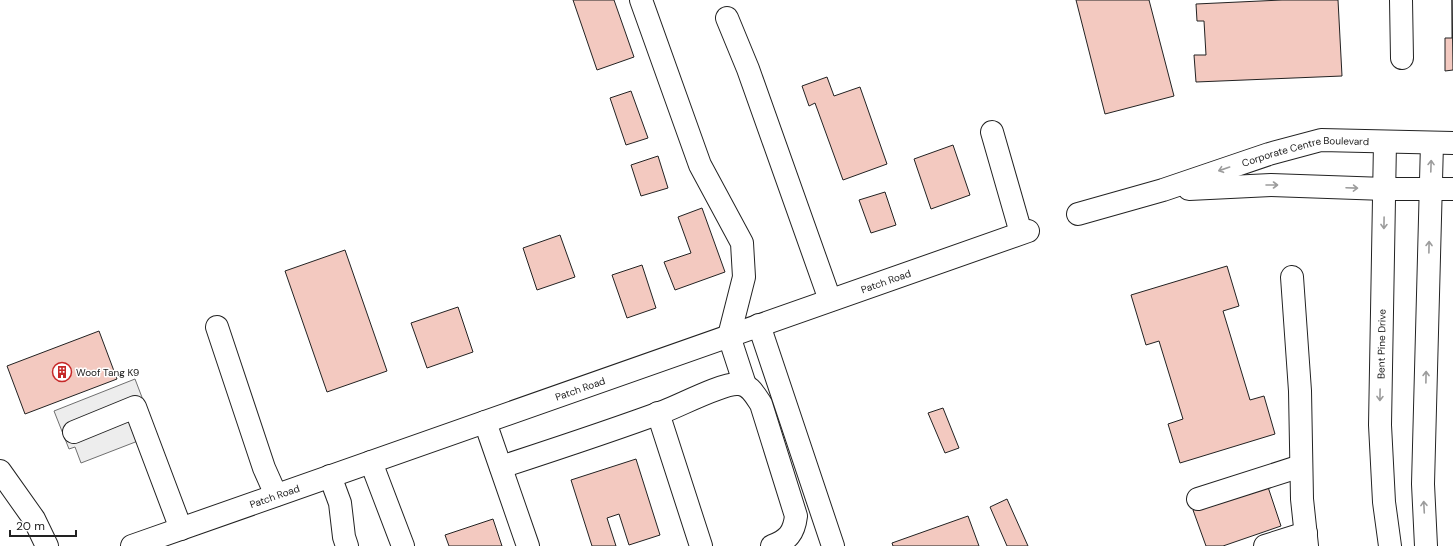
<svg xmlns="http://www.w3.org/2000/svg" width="1453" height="546" font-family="'DM Sans',sans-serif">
	<rect width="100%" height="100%" fill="#fff"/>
	<!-- parking -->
	<path fill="#ededed" stroke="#6f6f6f" d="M135,379L156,434L81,463L75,447L69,449L54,411Z"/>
	<!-- building -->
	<path fill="#f3c9c0" stroke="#222" d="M573,0H614L634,57L597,70Z
		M1076,0H1149L1174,96L1105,114Z
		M1282,0H1338L1342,76L1196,82L1194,55H1206L1204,21H1197L1196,4Z
		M1452,0L1453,70L1445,71V38H1452Z
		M827,77L834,96L860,87L887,164L843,180L815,103L809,106L802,86Z
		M631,91L648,138L626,145L610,98Z
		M953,145L970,195L931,209L914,159Z
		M658,156L668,188L641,196L631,165Z
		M885,192L896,225L871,233L859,200Z
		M702,208L725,272L675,290L664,262L691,253L678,217Z
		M560,235L575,277L537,290L523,248Z
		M345,250L387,371L327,392L285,271Z
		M642,265L656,308L627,318L612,275Z
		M1227,266L1239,306L1223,311L1250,400L1264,396L1275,434L1180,463L1168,424L1183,419L1159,341L1146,345L1131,295Z
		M458,307L473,352L427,368L411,323Z
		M99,331L117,379L25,414L7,366Z
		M943,408L959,448L945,453L928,413Z
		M636,459L660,535L629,545L619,514L607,518L616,546H592L571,480Z
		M1267,484L1281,526L1223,546H1206L1193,510Z
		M1007,499L1028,546H1007L990,507Z
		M968,516L979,546H893L892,543Z
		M493,519L502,546H449L445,535Z"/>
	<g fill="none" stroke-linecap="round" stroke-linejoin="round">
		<defs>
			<g id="minor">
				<path d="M641,0L700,165L742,243L744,277L729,336L745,385"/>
				<path d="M1401,0L1402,58"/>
				<path d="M727,18L748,69L830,300"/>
				<path d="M992,132L1021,233"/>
				<path d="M1385,142L1380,425L1384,502L1390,546"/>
				<path d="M1189,189L1271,185L1385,189H1453"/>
				<path id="s1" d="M1078,214L1163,190L1269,154L1321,140L1453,143"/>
				<path d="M1292,277L1300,391L1302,499L1307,546"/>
				<path d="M759,325L833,546"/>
				<path d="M217,327L264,468L276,495"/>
				<path d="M658,413L701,546"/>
				<path d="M485,422L528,546"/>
				<path d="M74,432L135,407L181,529"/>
				<path d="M371,462L403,546"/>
				<path d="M501,467C556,449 611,431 665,411C683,404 721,384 737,384C749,383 755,395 761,404L796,516C794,533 788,540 772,546"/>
				<path d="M0,471L34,519L47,546"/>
				<path d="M330,476L340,503L344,537L347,546"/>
				<path d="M1198,499L1301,466"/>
				<path id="s2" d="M132,546L1028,231"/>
				<path d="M1265,546L1306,533"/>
				<path d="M1426,546L1423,484L1432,143"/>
			</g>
		</defs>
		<!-- minor casing -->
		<use href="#minor" stroke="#222" stroke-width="24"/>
		<!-- minor -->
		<use href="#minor" stroke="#fff" stroke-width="22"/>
	</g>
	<!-- one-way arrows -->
	<defs><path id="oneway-shaft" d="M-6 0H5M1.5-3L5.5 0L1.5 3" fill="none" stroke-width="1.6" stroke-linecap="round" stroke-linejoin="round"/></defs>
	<g stroke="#9c9c9c">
		<use href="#oneway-shaft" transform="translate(1431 166) rotate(-88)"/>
		<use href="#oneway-shaft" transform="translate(1224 169) rotate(161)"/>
		<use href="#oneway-shaft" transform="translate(1272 185)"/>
		<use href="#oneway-shaft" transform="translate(1352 188) rotate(2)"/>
		<use href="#oneway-shaft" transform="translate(1384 223) rotate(91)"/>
		<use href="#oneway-shaft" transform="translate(1429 247) rotate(-89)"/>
		<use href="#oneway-shaft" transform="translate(1426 377) rotate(-89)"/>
		<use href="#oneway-shaft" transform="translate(1380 395) rotate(91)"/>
		<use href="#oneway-shaft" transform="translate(1424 507) rotate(-93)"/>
	</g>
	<!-- icons -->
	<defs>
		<symbol id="building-ring" viewBox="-11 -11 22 22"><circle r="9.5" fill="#fff" stroke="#c62828" stroke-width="1.5"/><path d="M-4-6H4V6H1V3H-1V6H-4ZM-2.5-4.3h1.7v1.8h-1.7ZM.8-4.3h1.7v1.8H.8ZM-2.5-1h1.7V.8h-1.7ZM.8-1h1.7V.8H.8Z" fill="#c62828"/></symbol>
	</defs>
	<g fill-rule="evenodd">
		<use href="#building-ring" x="51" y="361" width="22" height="22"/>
	</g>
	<g text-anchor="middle" stroke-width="3" stroke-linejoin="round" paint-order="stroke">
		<!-- street labels -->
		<g font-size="10" fill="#222" stroke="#fff">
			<text dy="4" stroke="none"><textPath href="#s1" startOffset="237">Corporate Centre Boulevard</textPath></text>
			<text dy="4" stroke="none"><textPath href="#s2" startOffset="799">Patch Road</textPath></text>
			<text transform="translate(1381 344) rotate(-89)" y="4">Bent Pine Drive</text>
			<text dy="4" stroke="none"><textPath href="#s2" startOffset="475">Patch Road</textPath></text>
			<text dy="4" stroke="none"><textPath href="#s2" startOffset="151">Patch Road</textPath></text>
		</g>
		<!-- poi labels -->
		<g font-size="10" fill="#222" stroke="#fff" text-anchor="start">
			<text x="76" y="376">Woof Tang K9</text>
		</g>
	</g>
	<!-- scale -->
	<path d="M10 530v6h66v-6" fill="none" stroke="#222222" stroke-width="2"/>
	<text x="16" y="530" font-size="12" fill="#222222" stroke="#ffffff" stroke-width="3" paint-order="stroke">20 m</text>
</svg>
